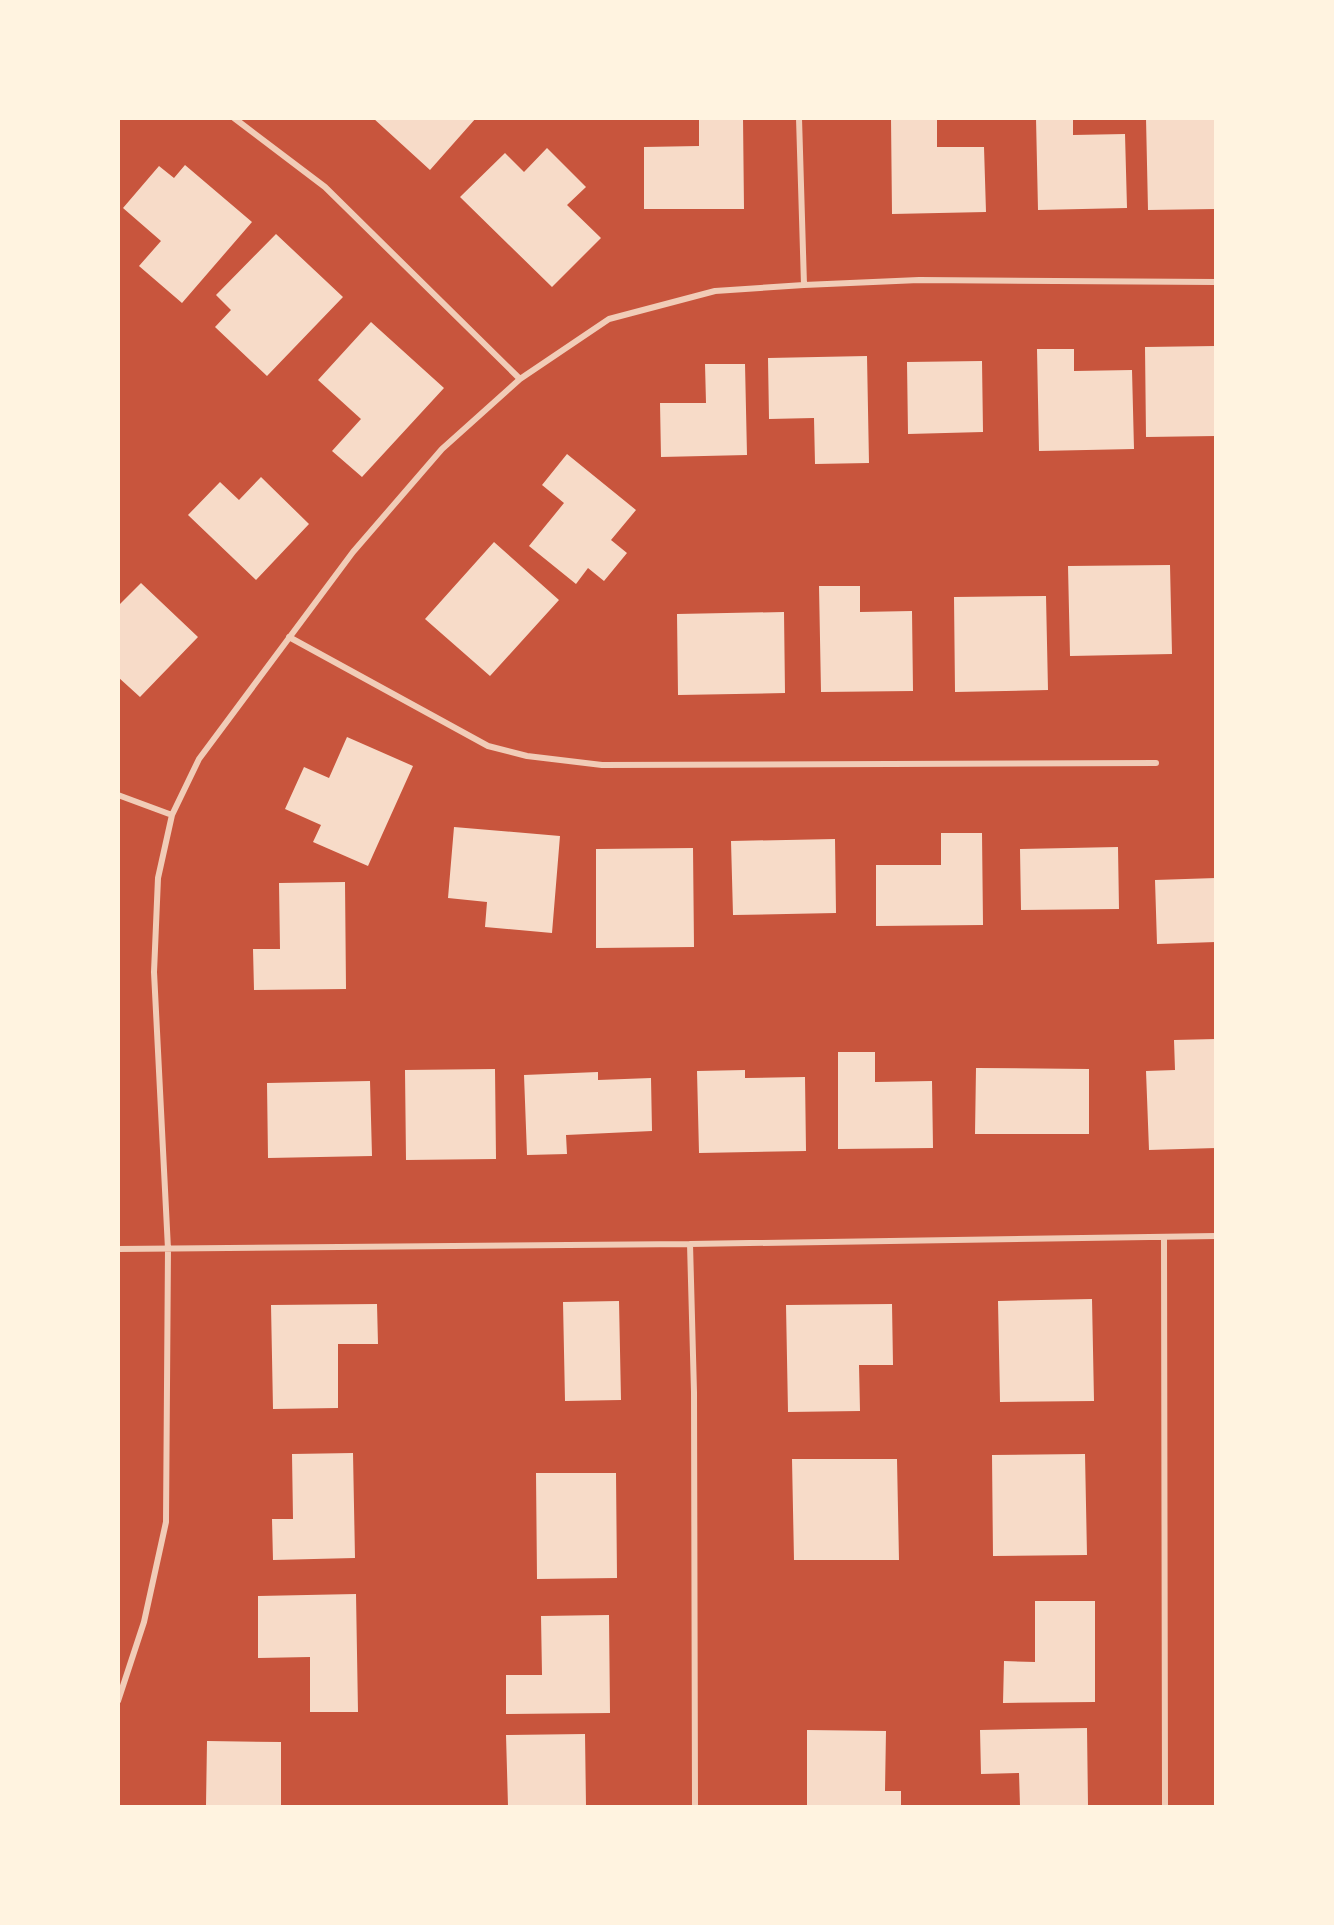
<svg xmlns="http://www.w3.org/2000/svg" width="1334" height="1925" font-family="'Golos Text',sans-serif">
	<rect width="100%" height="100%" fill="#c8553d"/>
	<!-- building -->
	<path fill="#f7dbc8" d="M373,118H476L430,170Z
		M699,118H743L744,209H644V147L699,146Z
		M891,118H937V147H984L986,212L892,214Z
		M1036,118H1073V135L1125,134L1127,208L1038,210Z
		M1146,118H1216V209L1148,210Z
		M547,148L586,187L567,205L601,238L552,287L460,197L505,153L524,172Z
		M185,165L252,222L182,303L139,266L161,241L123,208L159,166L174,178Z
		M276,234L343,297L267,376L215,327L231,310L216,295Z
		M371,322L444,388L362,477L332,451L361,419L318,380Z
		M1216,346V436L1146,437L1145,347Z
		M1037,349H1074V371L1132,370L1134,449L1039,451Z
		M867,356L869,463L815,464L814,418L769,419L768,358Z
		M982,361L983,432L908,434L907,362Z
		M705,364H745L747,455L661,457L660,403H706Z
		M567,454L636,510L611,540L627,553L604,581L588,568L576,584L529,546L564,503L542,485Z
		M261,477L309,524L256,580L188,515L220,482L239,500Z
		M494,542L559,600L490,676L425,619Z
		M1170,565L1172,654L1070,656L1068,566Z
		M141,583L198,637L140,697L118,677V606Z
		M819,586H860V612L912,611L913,691L821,692Z
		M1046,596L1048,690L955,692L954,597Z
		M784,612L785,693L678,695L677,614Z
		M347,737L413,766L368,866L313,842L321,825L285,809L304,767L329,778Z
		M454,827L560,836L552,933L485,927L487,902L448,898Z
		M941,833H982L983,925L876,926V865H941Z
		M835,839L836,913L733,915L731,841Z
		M1118,847L1119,909L1021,910L1020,849Z
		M693,848L694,947L596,948V849Z
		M1216,878V942L1157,944L1155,880Z
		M345,882L346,989L254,990L253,949H280L279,883Z
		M1216,1039V1148L1149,1150L1146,1071L1175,1070L1174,1040Z
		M838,1052H875V1082L932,1081L933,1148L838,1149Z
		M976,1068L1089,1069V1134H975Z
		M495,1069L496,1159L406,1160L405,1070Z
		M745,1070V1078L805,1077L806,1151L699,1153L697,1071Z
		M598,1072V1080L651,1078L652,1131L566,1135L567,1154L527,1155L524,1075Z
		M370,1081L372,1156L268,1158L267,1083Z
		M1092,1299L1094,1401L1000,1402L998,1301Z
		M619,1301L621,1400L565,1401L563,1302Z
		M377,1304L378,1344H338V1408L273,1409L271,1305Z
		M892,1304L893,1365H859L860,1411L788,1412L786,1305Z
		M353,1453L355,1558L273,1560L272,1519H293L292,1454Z
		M1085,1454L1087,1555L993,1556L992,1455Z
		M792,1459H897L899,1560H794Z
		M536,1473H616L617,1578L537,1579Z
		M356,1594L358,1712H310V1657L258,1658V1596Z
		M1035,1601H1095V1702L1003,1703L1004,1661L1035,1662Z
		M609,1615L610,1713L506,1714V1675H542L541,1616Z
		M1087,1728L1088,1806H1020L1019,1773L981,1774L980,1730Z
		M807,1730L886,1731L885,1791H901V1806H807Z
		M585,1734L586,1806H508L506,1735Z
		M207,1741L281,1742V1806H206Z"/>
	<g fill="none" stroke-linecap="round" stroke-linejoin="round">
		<!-- minor -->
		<path stroke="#f1ccb7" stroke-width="6" d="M234,118L325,187L520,379
			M799,118L804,285
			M289,637L488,746L527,756L602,765L1156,763
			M118,795L172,815
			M1164,1238L1165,1806
			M690,1244L694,1392L695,1806
			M118,1249L690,1244L1216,1236
			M118,1701L144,1622L166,1522L168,1249L154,972L158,878L172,815L199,759L353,552L442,449L520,379L609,319L715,291L804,285L919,280L1216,282"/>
	</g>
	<!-- border -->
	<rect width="1334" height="1925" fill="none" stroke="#fff3e0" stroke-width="240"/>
</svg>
